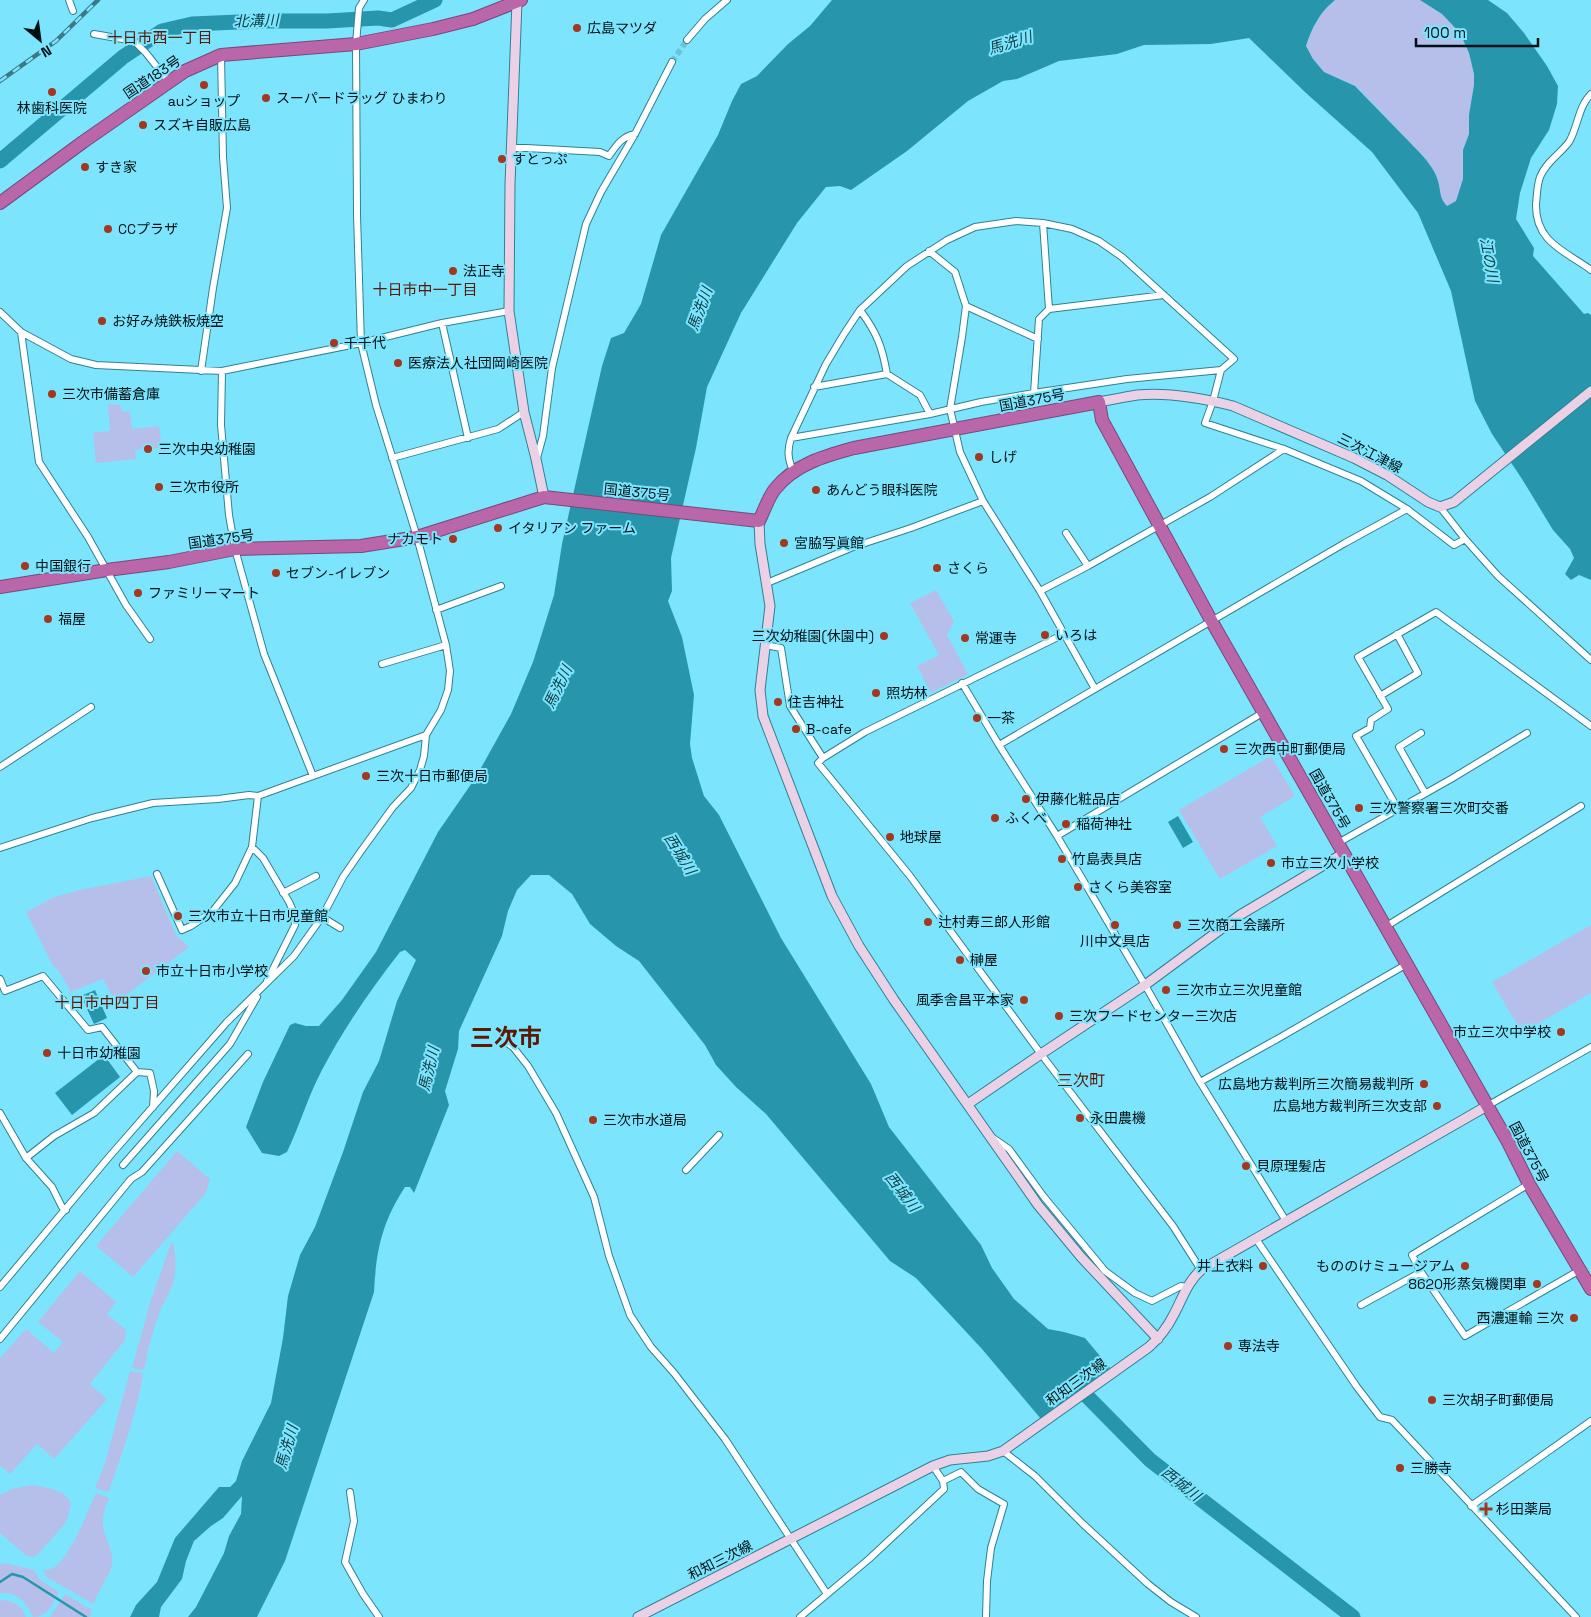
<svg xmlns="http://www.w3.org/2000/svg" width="1591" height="1617" font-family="'Space Grotesk','Noto Sans JP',sans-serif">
	<rect width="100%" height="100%" fill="#7ce5fd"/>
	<!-- green -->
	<path fill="#b5bfe9" d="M1335,0H1420L1442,14L1460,33L1469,53L1474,74V85L1469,115V134L1463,150V179L1456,201L1447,207C1439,198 1441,191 1438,181C1435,170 1428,162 1421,154L1356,86L1324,72L1313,59L1306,46C1312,27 1320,12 1335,0Z
		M108,404L120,405L123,412L130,411L132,429L159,426L162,448L135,450L136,459L96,463L93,433L110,431Z
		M936,590L954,621L947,635L968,674L931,693L917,666L939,655L910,603Z
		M1271,756L1295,796L1260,817L1277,846L1220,879L1179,810Z
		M151,876L176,935L189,947L116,1003L103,979L71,992L58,970L53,966L26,912L54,897L80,890Z
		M1591,925V993L1522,1033L1492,982Z
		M177,1151L210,1179L206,1193L133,1277L96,1246Z
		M171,1243L174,1245C176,1261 177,1276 170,1291C167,1298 163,1304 160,1311C153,1330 148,1348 145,1367L143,1370L132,1368L151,1300Z
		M80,1271L116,1302L107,1314L126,1330L125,1340L90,1384L80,1376L107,1399L54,1459L37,1444L10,1474L0,1465V1358L26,1329L54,1353L63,1342L38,1322Z
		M130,1371L142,1373L143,1375C136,1416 122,1453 109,1491L107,1492L95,1488L105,1463Z
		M32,1485C47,1488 64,1489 71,1503L68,1518L64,1525L37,1555L32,1557L27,1556L0,1533V1495L12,1489Z
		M96,1493L109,1498C106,1506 102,1516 103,1525C104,1538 114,1550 112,1564C109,1578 98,1590 94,1604L46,1577L43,1570C48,1570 51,1569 55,1567C72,1553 87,1513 96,1493Z
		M4,1563L34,1570L40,1580L59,1592C52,1604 49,1617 33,1617C26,1602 18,1592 0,1593V1564Z
		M65,1594L92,1610L90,1617H50Z
		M0,1600C12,1600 22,1605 26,1617H0Z"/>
	<!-- water -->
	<path fill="#2796ac" d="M832,0H1335C1320,12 1312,27 1306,46L1313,59L1324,72L1355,86L1421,154C1428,162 1435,170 1438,181C1441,191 1439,198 1447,206L1456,201L1463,179V150L1469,134V115L1474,85V74L1469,53L1460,33L1442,14L1420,0H1488L1507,13L1524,33L1547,66L1558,86L1557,104L1549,130L1531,158L1520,193L1516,219L1534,248L1533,256L1584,314L1588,313L1591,315V580L1579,575L1571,580L1565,574L1574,558L1570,549L1553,530L1522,479L1492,434L1475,401L1451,291L1418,213L1372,152L1306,93L1249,38L1211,44L1144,45L1117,54L1059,61L1017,79L1003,81L968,101L907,151L851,190L840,186L826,187L797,223L741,313L707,387L696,448L671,558L672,591L668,601L682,637L694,695L690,744L692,758L704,796L719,815L781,938L871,1084L889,1127L981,1245L992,1268L1014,1299L1048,1329L1064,1332L1085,1338L1110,1368L1041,1419L982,1349L916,1278L890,1261L766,1114L736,1087L716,1065L705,1045L639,961L616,946L590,924L572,894L549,875H531L517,890L508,911L502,936L459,1031L458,1049L445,1091L449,1105L414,1193L410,1187H405C382,1222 376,1251 374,1292L285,1561L257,1617H188L196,1607L224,1553L229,1536L241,1514L242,1496L223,1518L211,1526L194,1541L186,1561L182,1579L161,1607L159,1617H130L136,1605L157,1582L175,1538L219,1487H230L236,1481L242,1461L271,1403L283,1338L288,1296L300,1255L315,1227L343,1152L363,1092L379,1061L397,1001L416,960L405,950L400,952C371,989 344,1028 322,1070C308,1096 300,1125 287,1152L279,1156L262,1153L246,1127L263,1082L290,1025L295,1023L306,1026H319L342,1000L376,952L438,832L476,777L511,714L533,662L554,595L562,544L602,366L611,338L624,333L641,304L661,235L718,135L732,101L741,84L757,76L788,44L810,26Z
		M1178,816L1193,842L1183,848L1168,822Z
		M95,990L107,1018L94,1024L81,996Z
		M104,1055L120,1077L72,1115L55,1093Z"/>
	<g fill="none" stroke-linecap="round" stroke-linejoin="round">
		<!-- stream -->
		<path stroke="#2796ac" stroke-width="2.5" d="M0,1582L12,1574L23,1577L86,1617"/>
		<!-- river -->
		<path stroke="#2796ac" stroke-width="15" d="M0,161L123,57L162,31L192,24L260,21H327L378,18L392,20L435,0
			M1074,1383L1150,1460L1353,1617"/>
		<!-- street-tunnel -->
		<path stroke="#69c5da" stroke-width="6" stroke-dasharray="6 3" stroke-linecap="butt" d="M672,62L687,40"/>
		<defs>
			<path id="street" d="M69,0L73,11
				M94,34L134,41L146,53L169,82
				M687,40L705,19L727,0
				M1591,94C1578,107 1578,127 1569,142C1560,154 1546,162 1540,177C1537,185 1537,195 1536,204C1535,242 1565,251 1591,270
				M511,148H526L600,152L609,156C616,146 621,137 635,134
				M1043,223L1049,309
				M929,251L955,272L966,306L962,337L950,409L960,452L983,501L1040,591L1095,689
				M966,306L1038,339
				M860,310C877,333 882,346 887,374
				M0,312L21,332L71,359L96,365L222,371L361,343L442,323L509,311
				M442,323L468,438
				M21,332L39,462L88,537L126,605L150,639
				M1221,370L1213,401L1205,423L1284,449L1361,481L1407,509L1454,545L1465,539
				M201,371L213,288L227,208L223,157L221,55
				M222,371L221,425L229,515L235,549L264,654L313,776
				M814,387L887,374L920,395L930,414
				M1034,393L1039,319L1049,309L1164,295
				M791,438L930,414L981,402L1034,393L1127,379L1221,370L1234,359L1122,257L1099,241L1072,229L1043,223L1016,221L975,227L947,240L907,266L860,310L844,334L826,364L791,438C787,451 788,459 793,471
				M392,458L498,429L524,412
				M537,458L543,436L552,368L586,224L601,192L635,134L672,62
				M1440,507L1465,539L1498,576L1591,660
				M1066,533L1088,566
				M767,583L853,547L911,528L983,501
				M1040,591L1088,566L1210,497L1284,449
				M436,610L501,586
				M1064,634L865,732L823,758L818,763L910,876L1041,1054L1173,1226L1201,1270
				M765,645L781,648L790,706L823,758
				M382,664L446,645
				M962,683L999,745L1057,836L1145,985L1200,1082L1286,1221
				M1380,696L1418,673L1397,634
				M1421,733L1399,747L1425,793
				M999,745L1345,543L1407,509
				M0,767L91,707
				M1398,809L1356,736L1370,728L1371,720L1388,709L1358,657L1436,612L1591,726
				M1057,836L1264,712
				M1338,843L1451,779L1527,733
				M252,847L263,858L289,902L294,913L295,925L267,981
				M0,848L92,818L153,803L218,799L249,795L258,796L426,735L441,710L448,690L450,671L446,645L417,537L376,405L361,343L357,215L356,44L359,8L364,0
				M157,874L182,930L191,926L212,912L235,883L252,847L258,796
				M283,893L316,876
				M322,917L340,928
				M1385,927L1581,806
				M0,979L5,991L43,976L88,1030L102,1027L137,1072L150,1073L154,1091L153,1107
				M507,1043L513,1047L528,1066L556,1113L594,1197L609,1256L630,1315L651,1347L674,1373L725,1439L827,1594
				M1200,1082L1279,1038L1407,964
				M1487,1106L1591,1047
				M0,1113L26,1158L52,1187L62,1207L66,1210
				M993,1138L1009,1149L1044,1197L1105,1271L1135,1293L1152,1301L1181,1286L1187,1287
				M26,1158L54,1136L94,1113L137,1072
				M123,1165L230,1044L257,997
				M686,1170L719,1135
				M1529,1184L1412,1255L1421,1272L1465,1336L1580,1270
				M1256,1239L1357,1387L1380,1417L1392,1420L1576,1617
				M0,1287L109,1157L227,1022L294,956L322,917L343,877L361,851L393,807L411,788L420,770L424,756L426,735
				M1361,1305L1421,1272
				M0,1339L131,1179L142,1172L248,1054
				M1003,1451L1035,1476L1082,1523L1148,1584L1171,1602L1196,1617
				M943,1481L961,1472L978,1489L1004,1504L991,1548L987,1581L986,1617
				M350,1492L354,1521L345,1562L363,1594L379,1617
				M1471,1506L1591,1421
				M800,1617L869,1559L944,1489L943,1481L933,1466"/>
			<path id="secondary" d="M517,2L510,184L509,311L524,412L536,459L544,497
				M1099,402C1111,400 1124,397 1137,395C1169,392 1202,398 1233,406L1354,458L1387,475L1428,502L1440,507L1454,502L1591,391
				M759,521L760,544L770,606L760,690L763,716L832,896L859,946L894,1000L1038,1205L1081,1257L1158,1339
				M968,1104L1041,1054L1145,985L1240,915L1344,853
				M638,1617L933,1466L950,1460L988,1456L1003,1451L1149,1347C1159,1338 1167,1328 1173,1316C1182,1300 1187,1282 1201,1270L1487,1106"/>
			<path id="highway" d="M0,203L83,142L185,71L221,55L356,44L433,29L473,19L521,0
				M0,587L107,570L169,562L235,549L361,546L417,537L544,497L759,521C764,511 768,498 775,489C795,464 825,456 854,448L1099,402L1102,420L1212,622L1508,1142L1529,1184L1591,1289"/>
		</defs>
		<!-- street casing -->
		<use href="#street" stroke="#308193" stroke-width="8"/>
		<!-- secondary casing -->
		<use href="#secondary" stroke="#308193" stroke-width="11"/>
		<!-- highway casing -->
		<use href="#highway" stroke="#784975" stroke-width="14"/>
		<!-- street -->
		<use href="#street" stroke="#fff" stroke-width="6"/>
		<!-- secondary -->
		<use href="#secondary" stroke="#ead1e5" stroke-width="9"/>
		<!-- highway -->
		<use href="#highway" stroke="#b967a9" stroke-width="12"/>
		<defs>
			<path id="rail" d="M0,81L56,41L98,0"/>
		</defs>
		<!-- rail casing -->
		<use href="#rail" stroke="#3c7886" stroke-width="4.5"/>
		<!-- rail -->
		<use href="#rail" stroke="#7ce5fd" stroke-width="2.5" stroke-dasharray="8" stroke-linecap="butt"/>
	</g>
	<!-- markers -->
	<g fill="#a1381f" stroke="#7ce5fd" stroke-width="2">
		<circle cx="577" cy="28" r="5"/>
		<circle cx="204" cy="85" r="5"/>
		<circle cx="52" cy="92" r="5"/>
		<circle cx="266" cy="98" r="5"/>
		<circle cx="143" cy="125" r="5"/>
		<circle cx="502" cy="159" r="5"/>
		<circle cx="85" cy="167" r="5"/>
		<circle cx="108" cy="229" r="5"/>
		<circle cx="453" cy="271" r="5"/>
		<circle cx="102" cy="321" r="5"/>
		<circle cx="334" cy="343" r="5"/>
		<circle cx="398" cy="363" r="5"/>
		<circle cx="52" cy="394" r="5"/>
		<circle cx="148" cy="449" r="5"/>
		<circle cx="979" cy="457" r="5"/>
		<circle cx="159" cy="487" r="5"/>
		<circle cx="816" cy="490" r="5"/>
		<circle cx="498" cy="528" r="5"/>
		<circle cx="453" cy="539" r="5"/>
		<circle cx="784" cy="543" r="5"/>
		<circle cx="25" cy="566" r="5"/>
		<circle cx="937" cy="568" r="5"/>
		<circle cx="276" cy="573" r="5"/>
		<circle cx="138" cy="593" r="5"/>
		<circle cx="48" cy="619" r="5"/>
		<circle cx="1045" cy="635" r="5"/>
		<circle cx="884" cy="636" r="5"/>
		<circle cx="965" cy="638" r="5"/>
		<circle cx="876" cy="693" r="5"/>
		<circle cx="778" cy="702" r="5"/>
		<circle cx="977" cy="718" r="5"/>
		<circle cx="796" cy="729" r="5"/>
		<circle cx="1224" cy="749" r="5"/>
		<circle cx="366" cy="776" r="5"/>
		<circle cx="1026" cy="799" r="5"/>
		<circle cx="1359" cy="808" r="5"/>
		<circle cx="995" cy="818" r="5"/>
		<circle cx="1066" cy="824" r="5"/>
		<circle cx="890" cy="837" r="5"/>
		<circle cx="1062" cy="859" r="5"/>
		<circle cx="1271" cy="863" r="5"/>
		<circle cx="1078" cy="887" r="5"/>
		<circle cx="178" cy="916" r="5"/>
		<circle cx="928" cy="922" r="5"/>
		<circle cx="1115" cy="925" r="5"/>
		<circle cx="1177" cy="925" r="5"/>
		<circle cx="960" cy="960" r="5"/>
		<circle cx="146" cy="971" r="5"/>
		<circle cx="1166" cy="990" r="5"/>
		<circle cx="1024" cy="1000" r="5"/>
		<circle cx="1059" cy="1016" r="5"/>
		<circle cx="1561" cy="1032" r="5"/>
		<circle cx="47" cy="1053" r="5"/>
		<circle cx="1424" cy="1084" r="5"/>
		<circle cx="1437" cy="1106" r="5"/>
		<circle cx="1080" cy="1118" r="5"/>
		<circle cx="593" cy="1120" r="5"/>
		<circle cx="1246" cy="1166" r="5"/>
		<circle cx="1263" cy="1266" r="5"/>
		<circle cx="1465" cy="1266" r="5"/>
		<circle cx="1537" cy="1284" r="5"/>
		<circle cx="1574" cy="1318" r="5"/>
		<circle cx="1228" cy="1346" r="5"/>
		<circle cx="1432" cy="1400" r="5"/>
		<circle cx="1400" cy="1468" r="5"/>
		<path d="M1483.5 1501.5h5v5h5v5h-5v5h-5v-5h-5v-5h5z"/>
	</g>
	<g text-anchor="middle" stroke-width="4" stroke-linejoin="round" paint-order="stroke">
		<!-- poi labels -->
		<g font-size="14" fill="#001015" stroke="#7ce5fd" text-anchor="start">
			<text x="587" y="33">広島マツダ</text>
			<text x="276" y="103">スーパードラッグ ひまわり</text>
			<text x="204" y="106" text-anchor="middle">auショップ</text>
			<text x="52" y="113" text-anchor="middle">林歯科医院</text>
			<text x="153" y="130">スズキ自販広島</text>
			<text x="512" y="164">すとっぷ</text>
			<text x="95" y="172">すき家</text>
			<text x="118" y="234">CCプラザ</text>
			<text x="463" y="276">法正寺</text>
			<text x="112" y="326">お好み焼鉄板焼空</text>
			<text x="344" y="348">千千代</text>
			<text x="408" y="368">医療法人社団岡崎医院</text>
			<text x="62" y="399">三次市備蓄倉庫</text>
			<text x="158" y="454">三次中央幼稚園</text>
			<text x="989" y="462">しげ</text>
			<text x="169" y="492">三次市役所</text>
			<text x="826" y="495">あんどう眼科医院</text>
			<text x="508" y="533">イタリアン ファーム</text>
			<text x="443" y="544" text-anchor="end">ナカモト</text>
			<text x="794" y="548">宮脇写眞館</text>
			<text x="35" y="571">中国銀行</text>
			<text x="947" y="573">さくら</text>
			<text x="286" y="578">セブン-イレブン</text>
			<text x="148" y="598">ファミリーマート</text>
			<text x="58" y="624">福屋</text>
			<text x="1055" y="640">いろは</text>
			<text x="874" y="641" text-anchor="end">三次幼稚園(休園中)</text>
			<text x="975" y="643">常運寺</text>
			<text x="886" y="698">照坊林</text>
			<text x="788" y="707">住吉神社</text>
			<text x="987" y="723">一茶</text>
			<text x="806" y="734">B-cafe</text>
			<text x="1234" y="754">三次西中町郵便局</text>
			<text x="376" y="781">三次十日市郵便局</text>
			<text x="1036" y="804">伊藤化粧品店</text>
			<text x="1369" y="813">三次警察署三次町交番</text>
			<text x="1005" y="823">ふくべ</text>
			<text x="1076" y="829">稲荷神社</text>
			<text x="900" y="842">地球屋</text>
			<text x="1072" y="864">竹島表具店</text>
			<text x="1281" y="868">市立三次小学校</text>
			<text x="1088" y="892">さくら美容室</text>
			<text x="188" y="921">三次市立十日市児童館</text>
			<text x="938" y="927">辻村寿三郎人形館</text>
			<text x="1187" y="930">三次商工会議所</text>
			<text x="1115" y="946" text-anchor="middle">川中文具店</text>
			<text x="970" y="965">榊屋</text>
			<text x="156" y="976">市立十日市小学校</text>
			<text x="1176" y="995">三次市立三次児童館</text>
			<text x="1014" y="1005" text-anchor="end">風季舎昌平本家</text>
			<text x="1069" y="1021">三次フードセンター三次店</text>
			<text x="1551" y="1037" text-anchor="end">市立三次中学校</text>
			<text x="57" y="1058">十日市幼稚園</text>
			<text x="1414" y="1089" text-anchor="end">広島地方裁判所三次簡易裁判所</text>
			<text x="1427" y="1111" text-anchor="end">広島地方裁判所三次支部</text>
			<text x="1090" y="1123">永田農機</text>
			<text x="603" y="1125">三次市水道局</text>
			<text x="1256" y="1171">貝原理髪店</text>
			<text x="1253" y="1271" text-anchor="end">井上衣料</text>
			<text x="1455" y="1271" text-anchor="end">もののけミュージアム</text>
			<text x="1527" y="1289" text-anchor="end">8620形蒸気機関車</text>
			<text x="1564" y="1323" text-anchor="end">西濃運輸 三次</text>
			<text x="1238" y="1351">専法寺</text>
			<text x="1442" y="1405">三次胡子町郵便局</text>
			<text x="1410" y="1473">三勝寺</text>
			<text x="1496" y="1514">杉田薬局</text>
		</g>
		<!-- street labels -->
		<g font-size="14" fill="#001015" stroke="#7ce5fd">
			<text transform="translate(152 77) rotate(-34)" y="5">国道183号</text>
			<text transform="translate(1032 400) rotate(-11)" y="5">国道375号</text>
			<text transform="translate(1370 453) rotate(27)" y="5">三次江津線</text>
			<text transform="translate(637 492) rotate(6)" y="5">国道375号</text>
			<text transform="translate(221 539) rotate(-8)" y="5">国道375号</text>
			<text transform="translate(1330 799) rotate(60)" y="5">国道375号</text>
			<text transform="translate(1529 1152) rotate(62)" y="5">国道375号</text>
			<text transform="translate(1076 1382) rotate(-36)" y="5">和知三次線</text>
			<text transform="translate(720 1560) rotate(-27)" y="5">和知三次線</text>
		</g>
		<!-- water labels -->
		<g font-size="15" font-style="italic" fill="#12414b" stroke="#7ce5fd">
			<text transform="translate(256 21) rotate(-2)" y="5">北溝川</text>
			<text transform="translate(1010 43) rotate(-17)" y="5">馬洗川</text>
			<text transform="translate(1489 260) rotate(80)" y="5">江の川</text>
			<text transform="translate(700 309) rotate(-70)" y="5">馬洗川</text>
			<text transform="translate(558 687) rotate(-64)" y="5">馬洗川</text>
			<text transform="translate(680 854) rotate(58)" y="5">西城川</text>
			<text transform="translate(429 1069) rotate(-77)" y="5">馬洗川</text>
			<text transform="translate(902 1192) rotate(52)" y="5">西城川</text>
			<text transform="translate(287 1447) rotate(-74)" y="5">馬洗川</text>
			<text transform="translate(1181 1484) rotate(38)" y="5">西城川</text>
		</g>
		<!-- neighbourhood labels -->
		<g font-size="15" fill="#5b1908" stroke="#7ce5fd">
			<text x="160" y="43">十日市西一丁目</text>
			<text x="425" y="295">十日市中一丁目</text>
			<text x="107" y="1008">十日市中四丁目</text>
		</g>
		<!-- quarter labels -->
		<g font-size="16" fill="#5b1908" stroke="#7ce5fd">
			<text x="1081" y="1086">三次町</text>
		</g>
		<!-- town labels -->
		<g font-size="24" font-weight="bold" fill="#5b1908" stroke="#7ce5fd">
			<text x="506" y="1046">三次市</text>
		</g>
	</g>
	<!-- north arrow -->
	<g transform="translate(40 40) rotate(151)" stroke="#7ce5fd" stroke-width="4" paint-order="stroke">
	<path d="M0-4L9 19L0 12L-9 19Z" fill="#001015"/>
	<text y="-8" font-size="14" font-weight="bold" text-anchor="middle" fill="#001015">N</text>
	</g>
	<!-- scale -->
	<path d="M1416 38v8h122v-8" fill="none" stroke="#001015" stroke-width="2.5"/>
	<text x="1424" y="38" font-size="15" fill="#001015" stroke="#7ce5fd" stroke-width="4" paint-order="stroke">100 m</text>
</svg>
